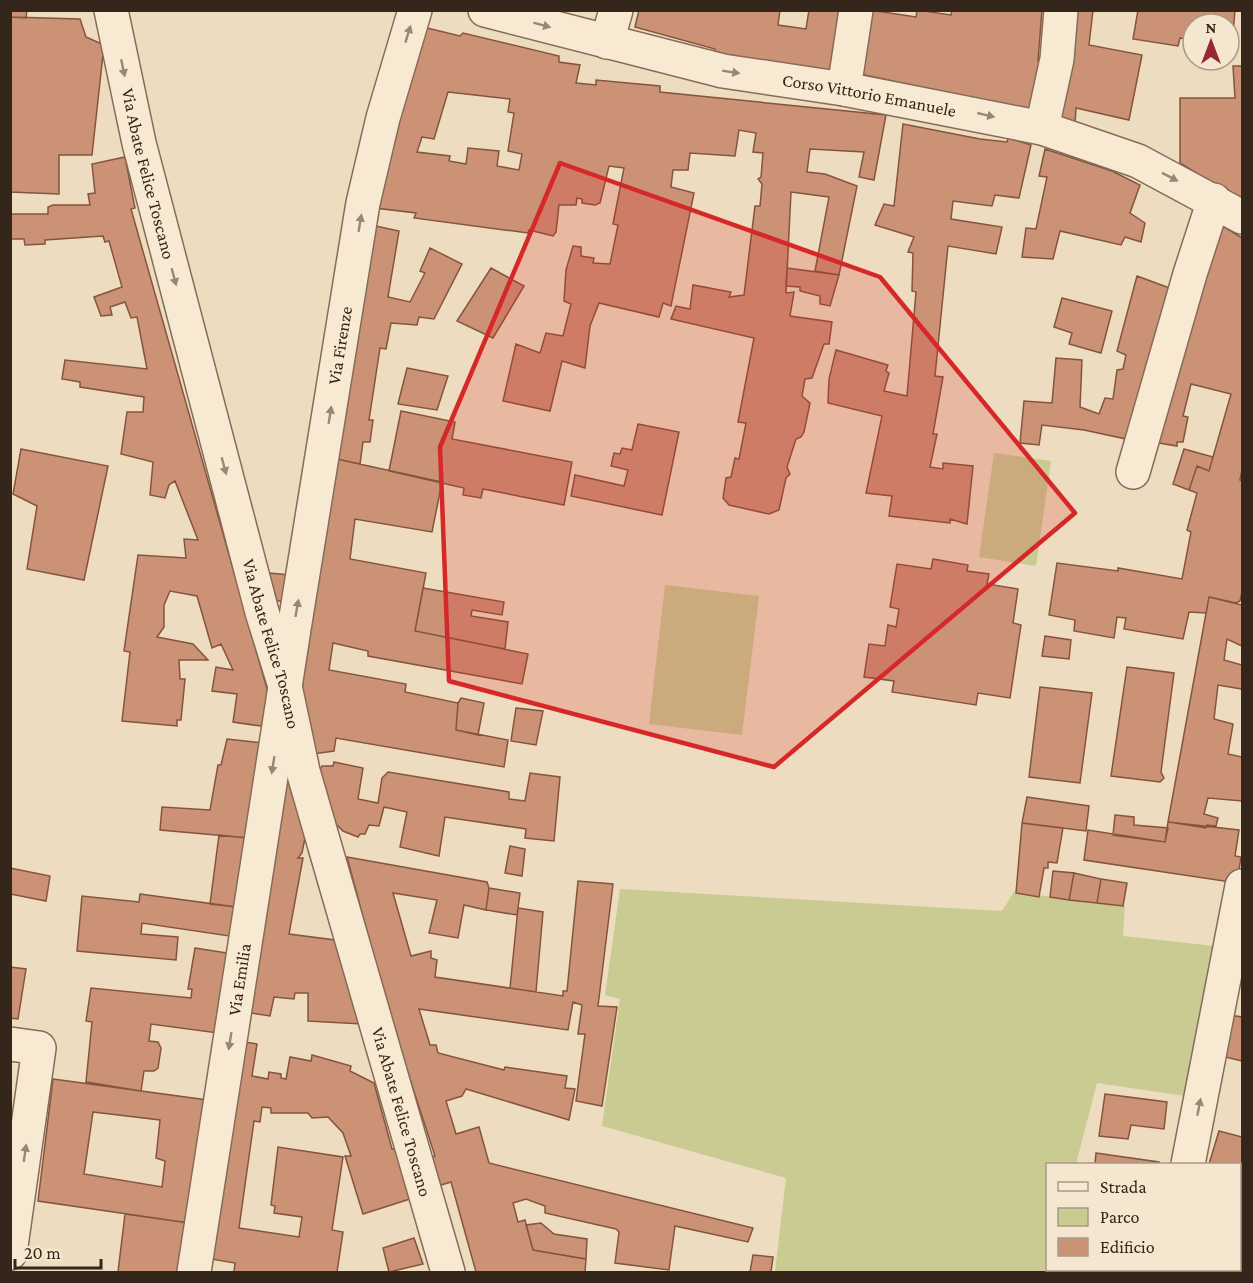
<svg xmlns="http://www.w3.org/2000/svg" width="1253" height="1283" font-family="'Crimson Pro',serif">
	<rect width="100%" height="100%" fill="#eddcbf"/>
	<!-- green -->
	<path fill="#c9cb93" d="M994,453L1051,461L1036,566L979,557Z
		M665,585L759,596L742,735L649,724Z
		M620,889L1002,911L1014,892L1125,906L1123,936L1223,947L1192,1097L1097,1083L1076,1164H1048V1272H775L786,1178L602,1126L620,999L605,995Z"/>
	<!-- building -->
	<path fill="#cc9275" stroke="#85543e" stroke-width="1.5" fill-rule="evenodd" d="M10,10H27L26,18L10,17Z
		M639,10H780L778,25L806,29L809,10H845L833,73L715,55V49L635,27Z
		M870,10L916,17L917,10L951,15L952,10H1042L1038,61L1047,64L1039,112L855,73Z
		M1063,10H1093L1089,45L1142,55L1129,120L1076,108L1075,124L1051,118Z
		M1138,10H1235L1232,46H1229V24H1193V40L1180,38L1178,46L1133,39Z
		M10,17L80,19L86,37L104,45L92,155H59V194L10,192Z
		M423,27L460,36L463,33L559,56V62L580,65L576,83L596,85V80L660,86V92L886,115L874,180L859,177L864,152L810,149L807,172L825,174L857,186L839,275L815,271L829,197L791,192L786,293L794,292L790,316L832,322L829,344H824L812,378L805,379L802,396L810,403L804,432L801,437L796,439L787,467L790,474L786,478L779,510L769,514L729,505L723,498L726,478L731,477L735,458L739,459L746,423L738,422L754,338L671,319L676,306L690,309L693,285L731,292L729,297L744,295L755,206H760L762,184L758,179L761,177L763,153L753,152L756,133L739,130L735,156L690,153L688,170H673L671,187L694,193L671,306L663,303L659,317L599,303L590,326L585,368L562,361L550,411L503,401L516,344L540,353L546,333L563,336L571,304L564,301L566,270L573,246L581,247V256L594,258L593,263L610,264L618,225L613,224L624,168L609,166L600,203L595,205L582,203V199L577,198L576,205H559L556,232L553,236L529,230L528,233L414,218L416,213L375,208ZM448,92L510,99L508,112L514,113L508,151L522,154L519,170L497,166L499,151L468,148L466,164L449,161L450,156L417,152L422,137L434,139Z
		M1233,66H1242V201L1180,163V98H1235Z
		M903,124L980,139L1007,142L1008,138L1031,145L1019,198L995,195L992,206L953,201L951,219L1002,227L996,254L948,246L935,376L943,377L933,434H937L930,467L943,469V463L973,466L967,524L950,519V523L889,516L892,496L866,493L882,416L828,403L829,379L836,350L888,365L886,371L889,373L884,391L907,396L916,292L912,291L913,253L908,252L914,237L875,225L884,204L894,206Z
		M1045,149L1112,171L1140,185L1130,213L1145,223L1141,242L1125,237L1121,245L1060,231L1053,259L1022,257L1026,228L1036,229L1047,177L1039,176Z
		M125,157L135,208L131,209L271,703L267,727L233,722L237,694L212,691L216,667L233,670L221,644L212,648L197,596L170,591L164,605V627L157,637L193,644L208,660H179L180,679H185L181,720H177V726L122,721L130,652L124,651L138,555L186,558L184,539L198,540L175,481L169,485L165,498L150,495L153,462L121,454L127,412H143L144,397L80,387V382L62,379L65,360L147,369L137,317L131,318L125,302L110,307L112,315L101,316L94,297L122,287L109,241L105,242L103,236L45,240V244L25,245L24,239H10V214H48V207L53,205H90L88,194L95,193L92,164Z
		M1218,223L1242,238V470L1240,480L1242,481V592L1240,601L1236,603L1209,597L1206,613L1189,612L1183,639L1124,629L1126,618L1117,617L1114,638L1074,631L1075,620L1049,615L1057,563L1118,571V568L1182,579L1191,532L1187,530L1197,493L1189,490L1197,466L1209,471L1231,394L1191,384L1183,416L1188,417L1183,442H1177V446L1147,441Z
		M371,225L399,231L388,297L410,302L425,273L420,271L430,248L462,264L434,319L419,317L417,325L391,323L386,349L380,348L369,420H373L370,442H363L360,464L332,458Z
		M491,268L524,286L493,338L457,321Z
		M787,268L839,275L830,306L820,304V296L800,291V287L786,286Z
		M1137,276L1175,290L1131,440L1084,430L1042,425L1039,445L1020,443L1024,401L1052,403L1056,358L1082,360L1080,407L1099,414L1105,398L1113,399L1117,370L1123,369L1126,355L1117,351Z
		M1062,298L1112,311L1101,353L1069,344L1072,333L1054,327Z
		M407,368L448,376L437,410L398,404Z
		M401,411L455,422L452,439L572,462L564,505L483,489L481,498L463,495L464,488L389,471Z
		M638,424L679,432L662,515L571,496L575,475L624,486L628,470L611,466L614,453L620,454L622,448L632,450Z
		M21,449L108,466L84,580L27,569L37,506L13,494Z
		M1184,449L1213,457L1209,471L1197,466L1189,490L1173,484Z
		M332,458L442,482L432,532L355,519L350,559L426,573L415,631L528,654L522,684L368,656V651L333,643L329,670L406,684L405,692L458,703L456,730L508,740L504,767L336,738L334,751L313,754L298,679Z
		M933,559L968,565L967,571L989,574L987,584L1018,589L1013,623L1021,625L1010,698L978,693L976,705L892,692L894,681L864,677L869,644L885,646L888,625L896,627L899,609L890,607L897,564L931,569Z
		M269,573L290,575L285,601H277Z
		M423,588L504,602L502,615L472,610L471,616L508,622L505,649L415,631Z
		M1209,597L1242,605V646L1227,639L1224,660L1242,665V689L1218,685L1214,719L1233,724L1228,754L1242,757V801L1208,798L1204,814L1218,818L1216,826L1207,825L1206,828L1168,822Z
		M1045,636L1071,640L1069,659L1042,656Z
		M1127,667L1174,673L1161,772L1164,778L1160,782L1111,776Z
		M1040,687L1092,693L1080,783L1029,777Z
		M461,698L484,703L478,735L456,730L458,703Z
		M516,708L543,711L536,745L511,741Z
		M227,739L263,743L249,838L160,830L162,807L210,810L218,765H221Z
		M334,762L363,768L358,799L378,803L382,778L388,772L509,792V799L525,801L530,773L560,777L554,841L525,838L526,829L445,817L439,856L400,847L407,812L384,807L379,826L369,825L365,834H360L358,837L343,831L335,823L319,772L322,766H333Z
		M280,779L295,783L306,833L302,853L298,858H303L289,934L335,940L362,1024L308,1021V993H295L294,999L274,997L270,1016L239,1011Z
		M1027,797L1089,806L1086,831L1022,823Z
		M1115,815L1134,817V825L1168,828L1165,842L1113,835Z
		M1168,822L1239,830L1235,856L1241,857L1237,883L1084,860L1088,830L1165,842Z
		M1022,823L1063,828L1057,863L1048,862V868H1044L1039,897L1016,893Z
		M219,835L247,838L236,907L210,904Z
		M510,846L525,849L522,876L505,873Z
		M347,857L487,882L489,888L486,910L464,905L458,938L429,933L437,900L393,893L411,956L431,951V958L437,960L435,977L563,996V991H567L578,881L613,884L598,1006L617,1007L602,1106L576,1101L585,1034H578L582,1005L573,1002L568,1030L419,1009L430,1045H436L438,1053L504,1070L505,1067L567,1076L565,1088L575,1089L569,1120L466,1089L462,1096L446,1101L456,1134L479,1127L489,1163L753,1228L748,1242L675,1226L669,1270L615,1263L619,1232L616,1229L545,1213V1206L526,1199L513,1203L518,1222L525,1220L533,1250L586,1259L585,1272H476L451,1182L441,1185L438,1180L432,1157L435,1156L408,1073H405Z
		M10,868L50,876L46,901L10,894Z
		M1053,871L1074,873L1069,900L1050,897Z
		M1074,873L1101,879L1097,903L1069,900Z
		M1101,879L1127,883L1123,906L1097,903Z
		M489,888L520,893L517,915L486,910Z
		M140,894L236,907V937L142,923L141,934L178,937L176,960L77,951L82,896L139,902Z
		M518,908L543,912L536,992L510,988Z
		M195,948L234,954L218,1033L151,1024L149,1041L158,1042L161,1048L158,1068L154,1071H144L141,1091L86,1082L92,1022L86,1021L91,988L191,998L192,989H188Z
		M10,967L26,969L18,1019L10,1018Z
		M1229,1015L1242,1017V1061L1221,1056Z
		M238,1041L257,1044L252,1076L268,1079L269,1072L281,1074V1078L286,1079L290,1057L311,1061L312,1055L351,1066L350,1071L374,1083L392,1149H397L410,1199L363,1214L345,1156H351L343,1133L328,1117L312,1118L308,1113H271V1108L262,1107L260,1122L254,1121L239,1228L299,1237L302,1217L274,1213L275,1206L271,1205L278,1147L343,1157L332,1230L343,1232L337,1272H234L235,1263L205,1258Z
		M53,1079L207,1100L189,1223L38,1201ZM93,1112L160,1120L156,1158L165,1161L162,1187L84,1174Z
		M1105,1094L1167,1102L1164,1129L1131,1125L1128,1139L1099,1136Z
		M1219,1131L1242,1137V1192L1240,1193V1164H1209Z
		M1096,1153L1159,1162V1164H1095Z
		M125,1214L189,1223L181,1272H118Z
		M1240,1218L1242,1219V1269L1240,1268Z
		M541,1223L554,1234L587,1239L586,1259L533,1250L526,1225Z
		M414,1238L423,1264L389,1272L383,1248Z
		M753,1255L773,1257L771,1272H750Z"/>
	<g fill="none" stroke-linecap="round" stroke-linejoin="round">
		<defs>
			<g id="street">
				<path id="s1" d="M111,10L139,143L262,612L285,686L303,771L448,1272"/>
				<path id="s2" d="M485,10L723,71L844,89L1042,128L1138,161L1242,217"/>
				<path d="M607,42L616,10"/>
				<path d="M844,89L856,10"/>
				<path d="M1042,128L1057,59L1061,10"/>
				<path d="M1133,472L1190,274L1214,200"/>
				<path d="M10,1044L39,1048L10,1253"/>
				<path d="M1188,1164L1242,886"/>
				<path id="s3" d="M194,1272L294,629L363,203L383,118L415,10"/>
				<path d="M1167,1272V1270"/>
			</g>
		</defs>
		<!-- street casing -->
		<use href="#street" stroke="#866c58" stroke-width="36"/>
		<!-- street -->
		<use href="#street" stroke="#f8ead2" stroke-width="33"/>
	</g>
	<!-- one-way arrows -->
	<defs><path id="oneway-solid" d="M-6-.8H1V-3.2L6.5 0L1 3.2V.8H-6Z" transform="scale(1.5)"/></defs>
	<g fill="#968877">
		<use href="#oneway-solid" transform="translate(542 25) rotate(15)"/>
		<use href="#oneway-solid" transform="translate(408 34) rotate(-73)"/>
		<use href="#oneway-solid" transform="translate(123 68) rotate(78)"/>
		<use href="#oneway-solid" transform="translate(731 72) rotate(9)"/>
		<use href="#oneway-solid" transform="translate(986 115) rotate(13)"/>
		<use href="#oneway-solid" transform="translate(1170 177) rotate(27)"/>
		<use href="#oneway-solid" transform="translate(360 223) rotate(-81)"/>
		<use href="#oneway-solid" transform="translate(174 277) rotate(75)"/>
		<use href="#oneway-solid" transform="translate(330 415) rotate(-81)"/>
		<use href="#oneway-solid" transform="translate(224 466) rotate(75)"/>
		<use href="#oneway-solid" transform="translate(297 608) rotate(-80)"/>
		<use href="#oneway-solid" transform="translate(273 765) rotate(99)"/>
		<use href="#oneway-solid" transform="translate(230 1041) rotate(99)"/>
		<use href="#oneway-solid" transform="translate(1199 1107) rotate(-79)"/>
		<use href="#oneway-solid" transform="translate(25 1153) rotate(-82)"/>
	</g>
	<!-- marked area -->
	<path fill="#d62828" fill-opacity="0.2" stroke="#d62828" stroke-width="4.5" stroke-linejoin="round" d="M560,163L880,277L1075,513L774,767L449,681L440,447Z"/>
	<g text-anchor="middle" stroke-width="5" stroke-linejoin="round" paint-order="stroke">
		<!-- street labels -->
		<g font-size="18" fill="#35261c" stroke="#f5e7cf">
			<text dy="6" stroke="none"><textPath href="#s2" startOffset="394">Corso Vittorio Emanuele</textPath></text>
			<text dy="6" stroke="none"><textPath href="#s1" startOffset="168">Via Abate Felice Toscano</textPath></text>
			<text dy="6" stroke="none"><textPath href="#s3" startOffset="938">Via Firenze</textPath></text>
			<text dy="6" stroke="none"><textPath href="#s1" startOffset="654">Via Abate Felice Toscano</textPath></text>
			<text dy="6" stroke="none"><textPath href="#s3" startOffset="296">Via Emilia</textPath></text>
			<text dy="6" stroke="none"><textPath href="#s1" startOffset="1140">Via Abate Felice Toscano</textPath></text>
		</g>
	</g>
	<!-- border -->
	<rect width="1253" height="1283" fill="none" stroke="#35261c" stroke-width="24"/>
	<!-- legend -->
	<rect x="1046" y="1163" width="195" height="108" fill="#f5e7cf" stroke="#a89a87" stroke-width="1.5"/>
	<rect x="1058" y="1182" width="30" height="9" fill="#f8ead2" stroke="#a89a87" stroke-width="1.5"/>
	<text x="1100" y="1193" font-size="18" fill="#35261c">Strada</text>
	<rect x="1058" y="1208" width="30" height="18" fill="#c9cb93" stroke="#a89a87" stroke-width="1.5"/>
	<text x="1100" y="1223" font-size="18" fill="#35261c">Parco</text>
	<rect x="1058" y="1238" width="30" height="18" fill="#cc9275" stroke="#a89a87" stroke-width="1.5"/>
	<text x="1100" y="1253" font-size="18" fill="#35261c">Edificio</text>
	<!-- north arrow -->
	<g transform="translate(1211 42)"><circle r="28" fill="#f5e7cf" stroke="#a89a87" stroke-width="1.5"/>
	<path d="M0-4.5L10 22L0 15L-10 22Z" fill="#952832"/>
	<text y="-9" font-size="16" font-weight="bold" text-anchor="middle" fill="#35261c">N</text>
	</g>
	<!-- scale -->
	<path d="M15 1259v9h86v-9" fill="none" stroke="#35261c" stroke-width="3"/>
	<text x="24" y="1259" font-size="18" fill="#35261c" stroke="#f5e7cf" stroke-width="4.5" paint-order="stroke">20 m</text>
</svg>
